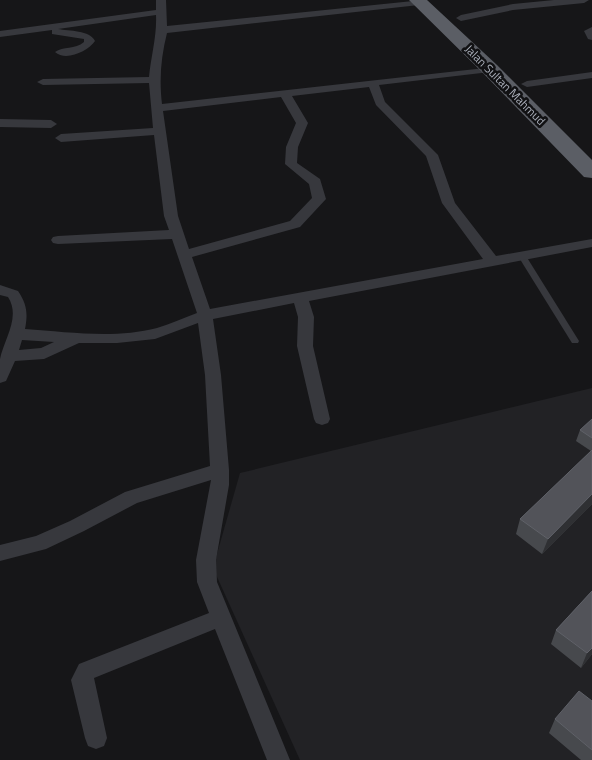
<svg xmlns="http://www.w3.org/2000/svg" width="592" height="760" font-family="'Titillium Web',sans-serif">
	<rect width="100%" height="100%" fill="#161618"/>
	<!-- built -->
	<path fill="#222225" d="M592,388V760H300L213,568L240,473Z"/>
	<g fill="none" stroke-linecap="round" stroke-linejoin="round">
		<!-- service -->
		<path fill="#37383d" fill-rule="evenodd" d="M519,254H522L526,256L579,341L578,343H572L518,256Z"/>
		<!-- minor -->
		<path fill="#37383d" fill-rule="evenodd" d="M156,0H166L167,26L423,0L422,4L419,5L167,33C161,57 159,79 162,104L494,67L495,69L490,72L379,85L385,102L438,155L455,203L496,256L592,239V247L309,301L314,317L313,346L330,419L328,423L322,425L316,423L314,419L297,346L298,317L294,303L213,319L221,375L229,470V485L216,560L217,582L290,760H267L215,629L94,678L107,738L104,746L96,749L88,746L85,738L71,680L79,664L209,613L197,582L196,560L211,480L137,503L84,531L46,549L0,561V545L36,536L70,521L125,492L210,466L205,375L198,323L155,339L117,343H79L44,359L15,361L6,381L0,383C0,375 0,366 0,359C4,339 21,317 8,297L0,295V285L18,291C27,304 28,314 25,329C68,332 115,339 157,328C170,324 183,318 197,313L172,239L58,244L53,243L51,240L53,237L58,236L169,230L164,216L154,135L61,142L55,138L61,134L153,128L149,83L43,85L37,82L43,79L149,77C151,56 157,36 156,15L58,29C69,31 90,30 95,41C88,51 66,62 55,52C63,46 75,50 84,42V39L52,34V30L0,37V31L156,10ZM369,87L376,105L426,156L442,203L483,259L210,309L192,257L300,227L326,199L320,179L297,163L298,147L308,123L292,96ZM281,97L296,123L286,147L285,164L309,184L312,198L290,221L189,249L178,216L163,111ZM22,340L54,342L41,348L19,350Z
			M554,0H589L584,3L513,10L461,21L456,18L461,15L513,4Z
			M592,27V40L588,39L584,31Z
			M592,72V78L527,87L521,84L527,81Z
			M0,119L51,120L57,124L51,128L0,127Z"/>
		<!-- trunk -->
		<path fill="#5b5e65" fill-rule="evenodd" d="M409,0H427L497,65L592,160V178L584,177L483,73Z"/>
	</g>
	<!-- wall -->
	<path fill="#47494d" d="M592,419V504L542,554L516,534L520,519L591,451L576,441L580,430Z
		M592,591V654L581,668L551,644L556,630Z
		M592,701V760H581L549,733L555,719Z"/>
	<!-- shaded-wall -->
	<path fill="#2f3033" d="M592,494V504L542,554L548,539Z
		M592,648V654L581,668L587,653Z"/>
	<!-- building -->
	<path fill="#525359" stroke="#5f6168" d="M592,419V438L580,430Z
		M592,450V494L548,539L520,519Z
		M592,591V648L587,653L556,630Z
		M579,691L592,701V750L555,719Z"/>
	<g text-anchor="middle" stroke-width="5" stroke-linejoin="round" paint-order="stroke">
		<!-- far-street labels -->
		<g font-size="12" fill="#a8adb8" stroke="#111113">
			<text transform="translate(505 85) rotate(45)" y="4">Jalan Sultan Mahmud</text>
		</g>
	</g>
</svg>
